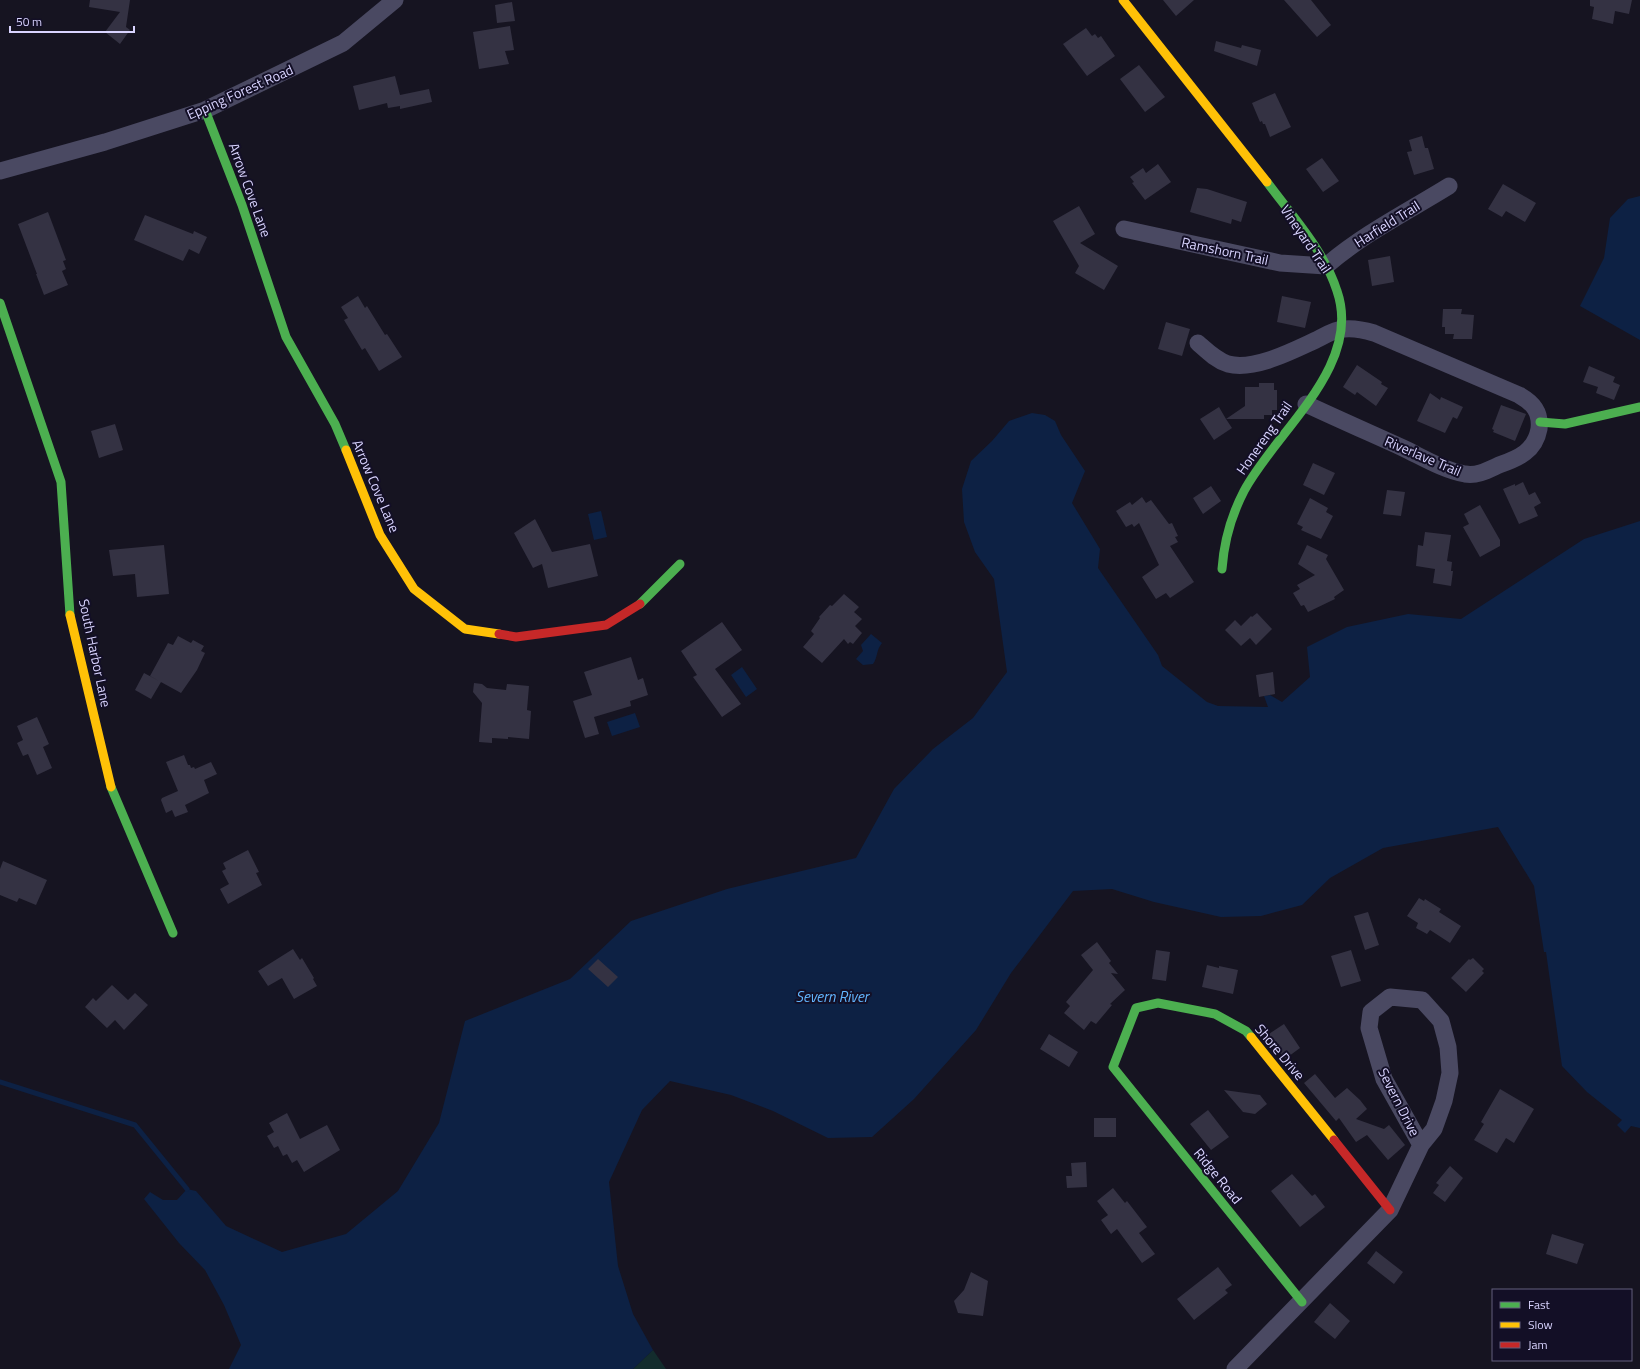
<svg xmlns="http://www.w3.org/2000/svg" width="1640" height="1369" font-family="'Titillium Web',sans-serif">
	<rect width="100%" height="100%" fill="#161421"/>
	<!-- green -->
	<path fill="#132c2d" d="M653,1350L666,1369H633Z"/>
	<!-- water -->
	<path fill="#0d2144" d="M1640,196V340L1580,306L1604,258L1610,218L1628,199Z
		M1032,413L1045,415L1055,421L1061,435L1085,471L1072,503L1100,549L1098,568L1158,655L1162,666L1207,702L1218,706L1268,707L1264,696L1270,695L1282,702L1310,677L1307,647L1347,627L1408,614L1461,619L1584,539L1640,521V1128L1631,1126L1625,1133L1617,1125L1622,1120L1587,1092L1562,1066L1546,952H1544L1534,886L1498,827L1383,848L1330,878L1302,905L1261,916L1221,917L1154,902L1112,889L1073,891L1011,973L976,1030L914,1099L872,1137L828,1138L773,1111L731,1095L670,1081L642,1110L609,1182L618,1266L633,1314L653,1350L633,1369H229L241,1345L224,1305L205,1270L179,1243L144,1199L150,1192L163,1200H177L187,1189L196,1191L226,1226L282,1252L346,1234L398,1191L439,1123L465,1021L570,979L631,921L727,889L856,858L894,789L933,749L973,718L1007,672L994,579L975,552L964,522L962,489L971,461L992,441L1009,421Z
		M601,511L607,537L594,540L588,514Z
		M871,634L882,643C876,650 878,657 873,664L863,665L856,659L863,651L861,645Z
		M742,667L757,689L746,697L731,675Z
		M635,713L640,727L612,736L607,722Z"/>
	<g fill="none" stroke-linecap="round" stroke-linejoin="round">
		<!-- stream -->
		<path stroke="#0d2144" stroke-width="5" d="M0,1082L135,1125L187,1189"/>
	</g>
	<!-- building -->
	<path fill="#343243" d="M90,0H130L126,27L130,30L120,44L105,32L120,12L89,7Z
		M1163,0H1194L1176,16Z
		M1284,0H1311L1331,25L1317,37Z
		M1590,0H1632L1629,14L1615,11L1613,24L1592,19L1594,7L1590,6Z
		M512,2L515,21L497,23L495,5Z
		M510,26L514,50L505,51L509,64L479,69L473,32Z
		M1086,28L1092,36L1095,34L1098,38L1101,36L1115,56L1087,76L1063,44Z
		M1216,41L1241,48L1242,45L1261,50L1257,66L1214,51Z
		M1139,65L1165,97L1145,112L1120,79Z
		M395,76L400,95L429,89L432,102L400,109V106L388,108L387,103L359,110L353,86Z
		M1275,93L1291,127L1270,137L1265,124H1263L1262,121L1260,122L1252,103Z
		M1422,136L1425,148H1428L1434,169L1414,175L1407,152L1412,151L1409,140Z
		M1322,158L1339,181L1323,192L1306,169Z
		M1158,164L1171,182L1145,200L1132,183L1134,182L1130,177L1143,168L1146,173Z
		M1503,184L1536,203L1525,222L1506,211L1502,217L1488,209Z
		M1197,188L1207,189L1247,202L1241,222L1232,219L1231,224L1190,212Z
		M1079,206L1095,234L1080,243L1118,266L1104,290L1075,273L1079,266L1053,221Z
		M48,212L66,260L63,261L66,269L62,271L68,285L44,295L36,274H37L18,224Z
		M145,215L193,234L194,231L207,237L199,254L189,249L183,261L134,240Z
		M1390,256L1394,282L1372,286L1368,260Z
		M358,296L365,308L367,306L385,335L387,334L402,357L379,371L365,348L362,350L344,320L348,318L341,307Z
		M1282,296L1311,302L1305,328L1277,322Z
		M1443,309H1462L1461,314L1474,315L1472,339H1453L1454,334H1445V327H1442Z
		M1166,322L1190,329L1182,356L1158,349Z
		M1357,365L1382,382L1381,384L1388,388L1376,406L1357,392L1355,395L1343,387Z
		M1589,366L1615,377L1613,382L1620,385L1614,400L1596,393L1598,387L1583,382Z
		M1259,383H1274V390H1277V410H1272V415H1264V419H1226L1232,428L1214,440L1200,419L1219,407L1226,419L1245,406V387H1259Z
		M1430,393L1440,400L1441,397L1463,407L1457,419L1453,417L1445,433L1417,421Z
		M1501,405L1526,414L1515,441L1493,432L1494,430L1492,429Z
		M115,424L123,450L99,458L91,431Z
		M1313,463L1335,473L1324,495L1303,485Z
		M1523,482L1529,495L1535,492L1541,503L1534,507L1538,516L1519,524L1503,489L1515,484V486Z
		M1211,486L1221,501L1203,514L1193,498Z
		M1387,490L1405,492L1401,516L1383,514Z
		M1142,497L1146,503L1151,500L1169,524L1172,523L1178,536L1175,537L1178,542L1170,546L1194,582L1170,598L1166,593L1156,599L1142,577L1159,565L1139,523L1134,527L1132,524L1126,527L1116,511L1130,502L1132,505Z
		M1310,498L1328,508L1326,512L1333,516L1321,539L1301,530L1303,527L1297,524Z
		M1480,505L1500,540V546L1480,557L1463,527L1469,524L1464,514Z
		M535,519L552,552L590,544L598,576L548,588L542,564L533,568L514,533Z
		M1425,532L1451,535L1447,561L1452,562L1451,571H1453L1451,586L1433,583L1435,569L1416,566L1418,545L1423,546Z
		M164,545L169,594L137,597L135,574L113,576L109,550Z
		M1307,545L1328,555L1326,559L1344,590L1334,597L1335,599L1308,612L1304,605L1301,606L1293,593L1300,589L1297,585L1315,575L1298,564Z
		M844,594L859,607L854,612L862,619L855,626L862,633L853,644L850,642L848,644L844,639L822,663L803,647L814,634L811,631L820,618L819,617L830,605L832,606Z
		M1257,613L1272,629L1256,645L1250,638L1241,646L1225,630L1235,620L1241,626L1251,616L1252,617Z
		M722,622L742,650L715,669L741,704L722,717L693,677L697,675L681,651Z
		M178,636L191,643L193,640L204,646L201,651L205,653L197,670L181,693L150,676L168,643L173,645Z
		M631,657L638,680L643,678L648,695L630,701L631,706L594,717L599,734L585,738L573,701L592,695L584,672Z
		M1273,672L1275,694L1259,697L1256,675Z
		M144,673L161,682L151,699L135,690Z
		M474,683L482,684L487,688L506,690L507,684L529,686L527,710L531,711L529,739L508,737V739L492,738V743L479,742L482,703L473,692Z
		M37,717L49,744L43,747L52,768L37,775L28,754L23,756L17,743L23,740L17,726Z
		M184,755L188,765H190L191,768L194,767L195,769L211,762L217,774L204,780L209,793L185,805L188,812L175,817L172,810L166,813L161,800L162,798L178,791L166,762Z
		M248,850L259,872L256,873L262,885L228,904L220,889L229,884L222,871L226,869L223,863Z
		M3,861L47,880L36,905L19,898L17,902L0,895V869Z
		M1419,898L1424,901L1425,899L1441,909L1439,912L1461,926L1450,943L1430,930L1427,934L1416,928L1418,923L1407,916Z
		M1368,912L1379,945L1365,950L1354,916Z
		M1097,942L1111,961L1109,963L1118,974L1111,973L1125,990L1110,1004L1112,1005L1096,1024L1091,1021L1084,1030L1064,1013L1070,1006L1066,1002L1093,970L1081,955Z
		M293,949L300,960L302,958L314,978L313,979L317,986L294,999L282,978L268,986L258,971Z
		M1156,950L1170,952L1166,981L1152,979Z
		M1351,950L1361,981L1341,987L1331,956Z
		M1473,958L1484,969L1482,971L1484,973L1466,992L1451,978L1469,959L1470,960Z
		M598,959L618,977L608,987L588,969Z
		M1207,965L1219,968V966L1238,970L1233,994L1202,987Z
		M112,985L128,1000L135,993L148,1005L124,1030L115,1020L107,1028L85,1007L93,998L96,1001Z
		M1284,1024L1300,1048L1285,1059L1266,1036Z
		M1049,1034L1078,1052L1069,1067L1040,1049Z
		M1315,1074L1335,1098L1347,1088L1360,1100L1367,1109L1356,1119L1384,1129L1389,1125L1405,1145L1388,1160L1367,1135L1356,1142L1339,1118L1336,1121L1304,1083Z
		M1500,1089L1534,1109L1514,1143L1506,1138L1497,1153L1474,1140L1484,1124L1481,1122Z
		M1224,1090L1260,1095L1267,1104L1255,1114L1243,1112Z
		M1208,1110L1229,1137L1211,1150L1190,1124Z
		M287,1113L300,1139L327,1125L340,1150L304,1172L297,1160L292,1163L287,1154L283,1156L278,1146L274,1148L267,1136L274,1132L269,1123Z
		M1094,1118H1116V1137H1094Z
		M1086,1162L1087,1187L1067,1188L1066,1176H1072L1071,1163Z
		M1450,1166L1463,1178L1445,1202L1433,1193L1439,1185L1436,1183Z
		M1292,1174L1312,1196L1315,1194L1325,1207L1300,1227L1271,1191Z
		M1113,1188L1125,1203L1127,1201L1147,1227L1139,1233L1155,1254L1142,1263L1117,1229L1111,1234L1101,1220L1108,1215L1097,1201Z
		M1552,1234L1584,1244L1577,1264L1546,1254Z
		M1376,1251L1403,1272L1394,1284L1367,1263Z
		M1218,1267L1232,1285L1225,1290L1228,1293L1194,1320L1177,1299Z
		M971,1272L988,1281L983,1316L958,1313L954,1301L964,1290Z
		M1330,1303L1350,1321L1335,1339L1314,1322Z"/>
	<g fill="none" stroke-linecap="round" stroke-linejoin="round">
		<!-- street -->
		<path stroke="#4a4962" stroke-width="17" d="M0,171L105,142L205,110L343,43L395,0
			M1124,229L1280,263L1326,266C1363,234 1407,212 1449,186
			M1198,343C1207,351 1216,360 1228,364C1254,371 1292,351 1316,340C1324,336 1335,329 1344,329C1354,328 1364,330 1374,333L1519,395C1533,403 1541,412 1539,429C1535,451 1519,458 1499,465C1488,470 1478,476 1465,474C1443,470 1422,457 1403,448C1370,433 1338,419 1306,404
			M1235,1369L1390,1210L1421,1145L1434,1129L1444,1101L1450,1073L1448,1047L1441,1021L1422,1000L1390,997L1371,1012L1369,1028L1384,1079L1421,1145"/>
		<!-- fast -->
		<path stroke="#4caf50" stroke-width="9" d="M205,110L242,205L286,337L335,424L346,450
			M0,303L61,482L70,615
			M1540,422L1565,424L1640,407
			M1222,569C1224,541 1231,516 1244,491C1276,431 1363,366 1337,291C1324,250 1292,216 1267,182
			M640,604L680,564
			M111,787L173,933
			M1251,1037L1246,1031L1215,1014L1158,1003L1136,1008L1113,1067L1302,1302"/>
		<!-- slow -->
		<path stroke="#ffc107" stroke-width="9" d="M1123,0L1267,182
			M346,450L380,535L414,589L465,629L499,634
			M70,615L111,787
			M1251,1037L1334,1140"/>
		<!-- jam -->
		<path stroke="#c62828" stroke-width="9" d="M499,634L516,637L606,625L640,604
			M1334,1140L1390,1210"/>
	</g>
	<g text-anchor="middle" stroke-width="4" stroke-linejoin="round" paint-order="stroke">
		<!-- street labels -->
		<g font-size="14" fill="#d9d4ff" stroke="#130f26">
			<text transform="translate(240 92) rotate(-24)" y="5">Epping Forest Road</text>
			<text transform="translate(250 190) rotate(70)" y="5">Arrow Cove Lane</text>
			<text transform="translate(1387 224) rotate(-32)" y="5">Harfield Trail</text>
			<text transform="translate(1306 239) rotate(56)" y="5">Vineyard Trail</text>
			<text transform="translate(1225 251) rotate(12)" y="5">Ramshorn Trail</text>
			<text transform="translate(1264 438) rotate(-55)" y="5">Honereng Trail</text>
			<text transform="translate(1423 456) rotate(23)" y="5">Riverlave Trail</text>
			<text transform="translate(376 486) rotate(67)" y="5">Arrow Cove Lane</text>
			<text transform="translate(95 653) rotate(78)" y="5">South Harbor Lane</text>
			<text transform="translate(1280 1052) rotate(50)" y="5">Shore Drive</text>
			<text transform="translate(1399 1102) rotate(63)" y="5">Severn Drive</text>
			<text transform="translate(1218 1176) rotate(51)" y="5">Ridge Road</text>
		</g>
		<!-- water labels -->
		<g font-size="15" font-style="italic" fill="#62b6ff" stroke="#130f26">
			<text x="832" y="1002">Severn River</text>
		</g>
	</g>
	<!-- legend -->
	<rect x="1492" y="1289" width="140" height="72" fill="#130f26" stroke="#625e7d"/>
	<rect x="1500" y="1302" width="20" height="6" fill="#4caf50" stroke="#625e7d"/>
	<text x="1528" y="1309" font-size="12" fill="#d9d4ff">Fast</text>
	<rect x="1500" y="1322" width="20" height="6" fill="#ffc107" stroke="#625e7d"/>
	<text x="1528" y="1329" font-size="12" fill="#d9d4ff">Slow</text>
	<rect x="1500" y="1342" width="20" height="6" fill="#c62828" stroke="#625e7d"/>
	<text x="1528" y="1349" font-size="12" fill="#d9d4ff">Jam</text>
	<!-- scale -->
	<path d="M10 26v6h124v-6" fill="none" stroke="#d9d4ff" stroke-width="2"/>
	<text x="16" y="26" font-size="12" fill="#d9d4ff" stroke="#130f26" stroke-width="3" paint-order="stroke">50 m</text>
</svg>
